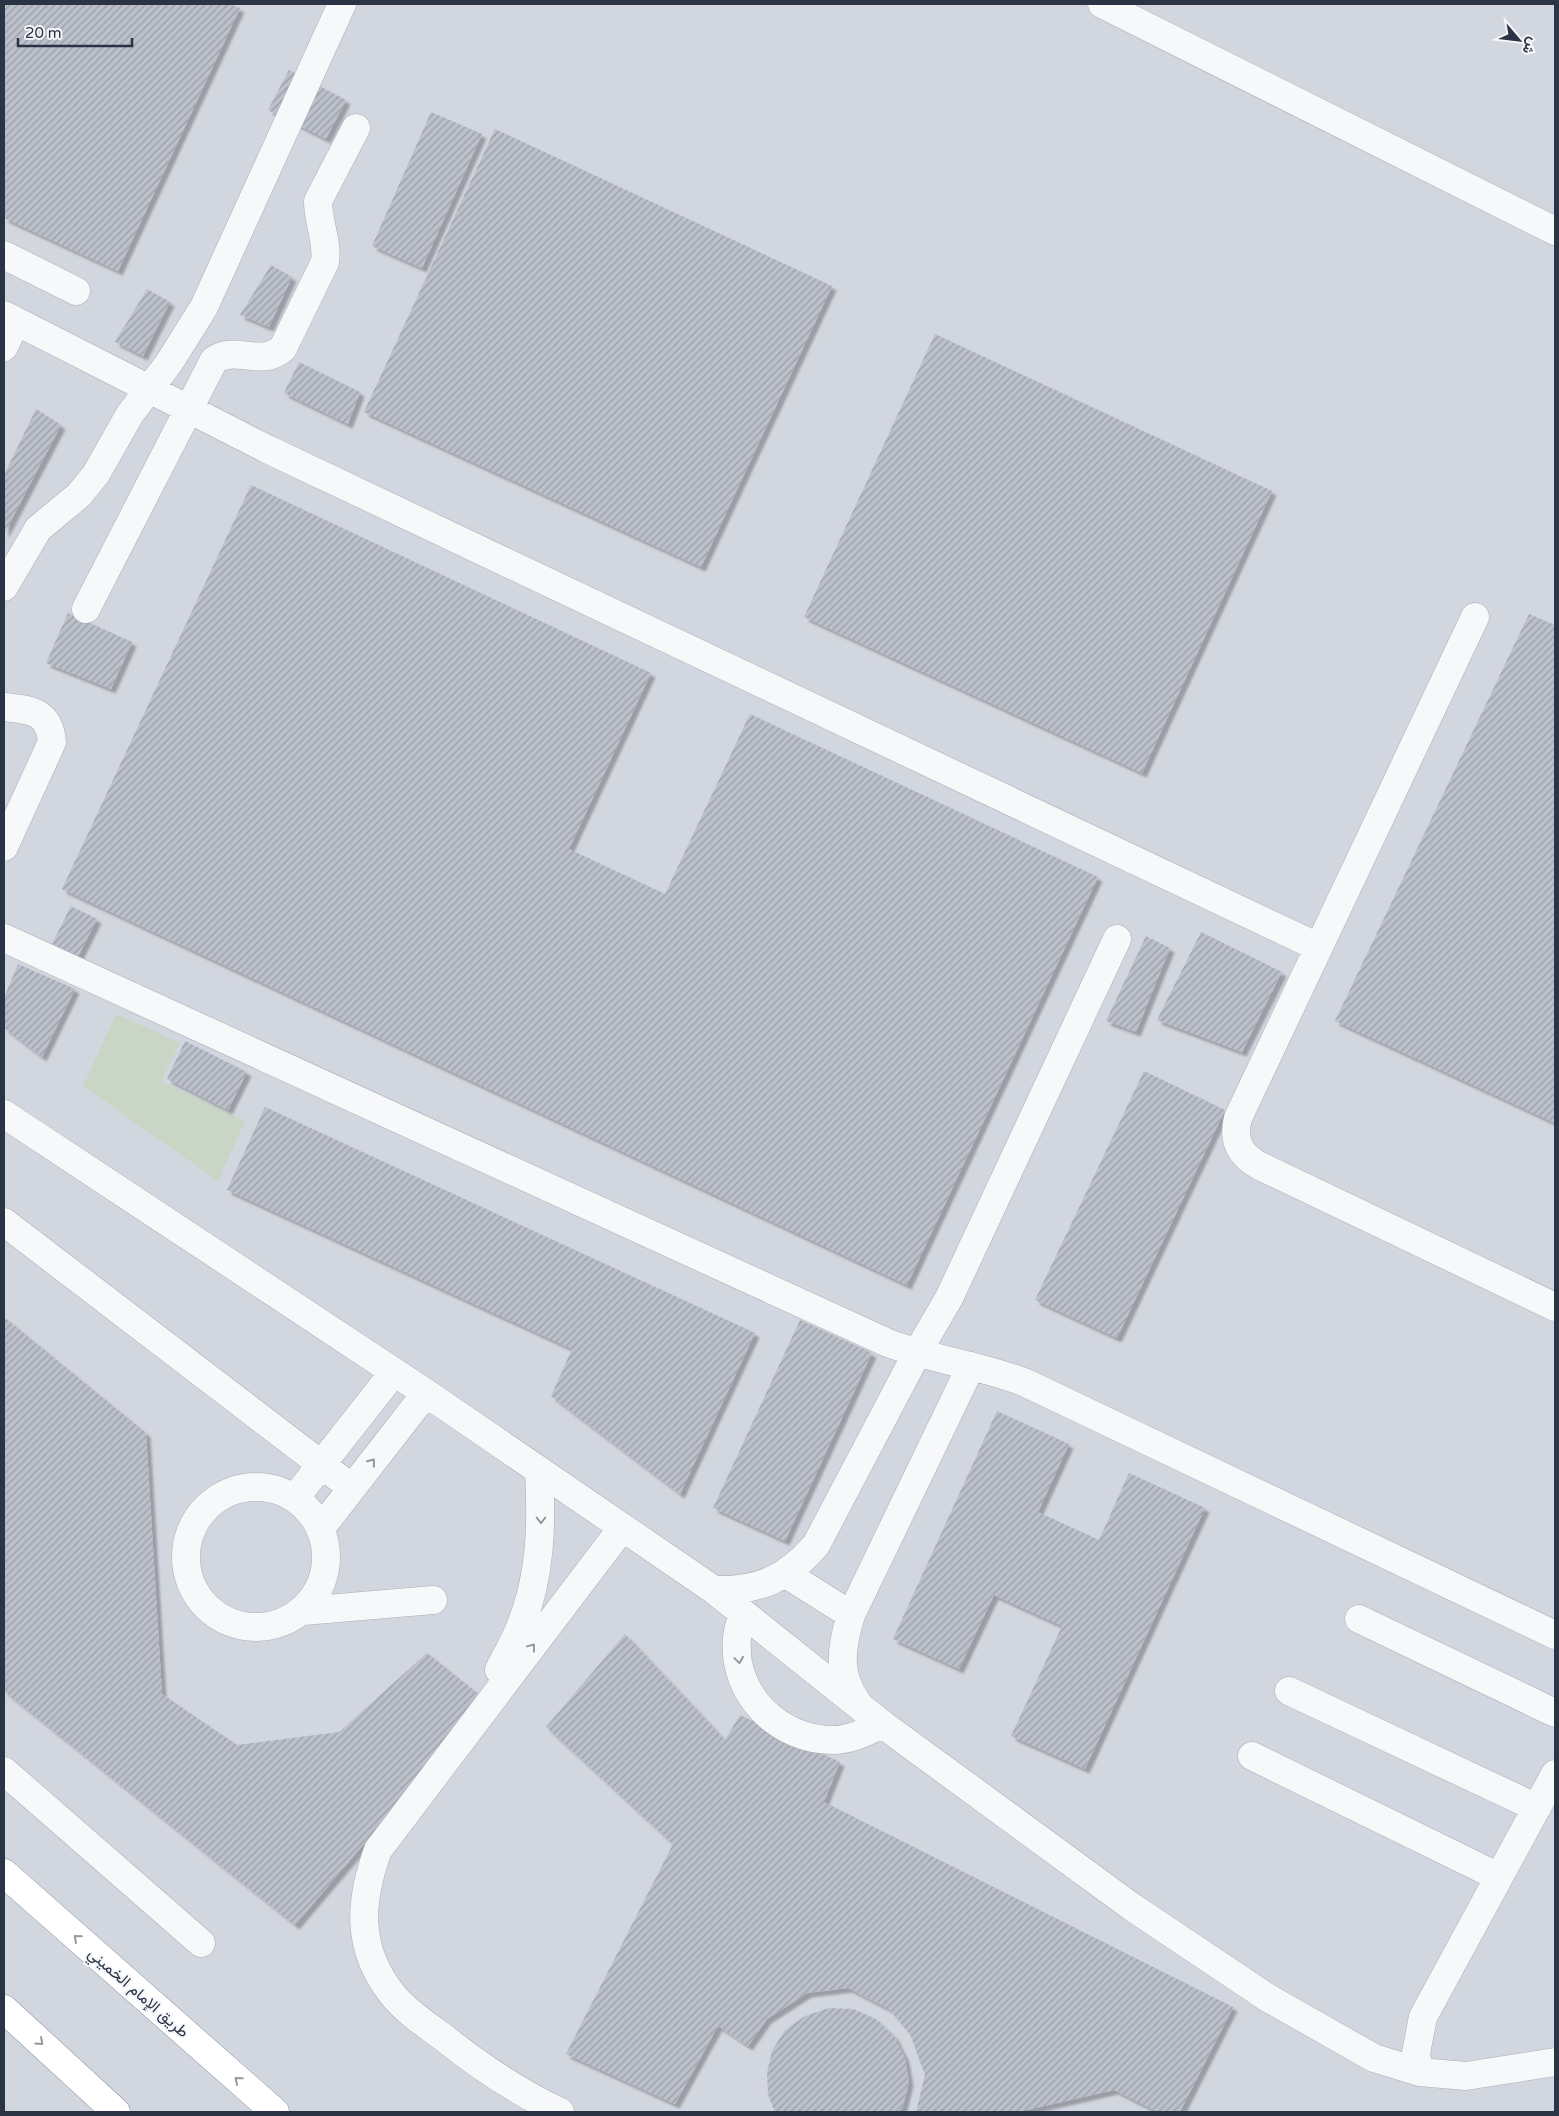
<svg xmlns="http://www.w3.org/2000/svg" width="1559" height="2116" font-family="'Varela Round',Vazirmatn,sans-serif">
	<defs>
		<pattern id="building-hatch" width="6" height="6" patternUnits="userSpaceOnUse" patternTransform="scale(1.25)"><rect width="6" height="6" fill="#bbc0ca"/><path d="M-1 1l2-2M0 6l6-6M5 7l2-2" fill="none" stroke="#989da6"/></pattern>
		<filter id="shadow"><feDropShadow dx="4.5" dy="4.5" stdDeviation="1" flood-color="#0004"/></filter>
	</defs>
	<rect width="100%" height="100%" fill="#e4e7ec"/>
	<!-- built -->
	<path fill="#d2d6de" d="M4,4H1555V2112H4Z"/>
	<!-- green -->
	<path fill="#c9d6c5" d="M116,1014L180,1043L161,1081L245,1121L218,1181L83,1086Z"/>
	<!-- building -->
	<path fill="url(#building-hatch)" filter="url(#shadow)" d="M4,4H230L240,8L118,271L4,218Z
		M289,70L346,100L326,139L268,110Z
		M431,112L482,134L422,268L372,246Z
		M495,129L832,286L701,567L364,412Z
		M271,265L292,277L269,327L240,315Z
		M147,289L170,302L143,356L115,342Z
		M935,334L1272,491L1142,773L804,617Z
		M299,362L360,392L348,424L284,393Z
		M36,409L61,425L4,534V475Z
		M251,485L651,673L569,849L665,894L750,714L1098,877L907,1285L62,889Z
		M68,613L132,642L111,689L46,663Z
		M1529,614L1555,625V1123L1335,1021Z
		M71,906L97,919L78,957L52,944Z
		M1201,932L1282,972L1242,1052L1157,1020Z
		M1146,936L1170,948L1136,1032L1106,1021Z
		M18,964L75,989L42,1057L4,1028V998Z
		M185,1041L247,1072L228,1110L167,1079Z
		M1144,1071L1225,1110L1117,1338L1035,1300Z
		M265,1107L755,1333L680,1494L551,1396L572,1349L227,1190Z
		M4,1317L146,1433L162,1694L237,1745L339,1732L427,1653L486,1700L295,1925L4,1691Z
		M800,1320L872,1353L785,1541L713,1508Z
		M997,1411L1069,1444L1038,1512L1099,1540L1129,1473L1205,1508L1085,1769L1011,1736L1062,1626L994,1595L959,1669L893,1639Z
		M625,1634L725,1740L740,1715L840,1762L824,1802L1233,2007L1180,2112H1158L1114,2090L1018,2112H916L925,2075L910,2034L889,2009L848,1988L807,1993L767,2019L748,2046L718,2026L675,2104L566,2054L673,1844L546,1727Z
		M829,2008L853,2009L876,2019L894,2036L905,2058L909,2082L903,2106L899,2112H775L768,2095L767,2073L772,2051L785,2030L805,2016Z"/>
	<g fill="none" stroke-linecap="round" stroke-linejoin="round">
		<defs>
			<path id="minor" d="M1102,4L1555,231
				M4,255L76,291
				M4,315L267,449L1318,947
				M4,347L16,321
				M4,587L38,529L79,495L96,474L130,414L169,363L204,307L342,4
				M86,609L214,360C236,345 262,368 283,348L325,262C328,241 318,223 318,201L356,128
				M1475,617L1238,1118C1232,1141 1240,1155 1260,1166L1555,1307
				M4,707C30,710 49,710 52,742L4,847
				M4,938L888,1343C933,1360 981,1365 1026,1383L1555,1635
				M4,1114L426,1393L714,1590L882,1724L1132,1907L1268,1998L1374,2058L1419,2072L1466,2076L1555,2062
				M4,1222L352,1488
				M186 1557a70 70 0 1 1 140 0a70 70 0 1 1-140 0Z
				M295,1498L394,1372
				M321,1528L426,1393
				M786,1574L851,1615
				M714,1590C760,1591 786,1579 816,1545L917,1353L949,1298L1117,939
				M303,1611L433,1600
				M743,1613C741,1621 737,1630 737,1639C732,1693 778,1740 832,1740C850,1740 867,1732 882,1724
				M1359,1619L1555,1713
				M499,1670C506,1655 515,1641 521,1625C541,1576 542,1523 539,1471
				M1289,1691L1537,1808
				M857,1702C837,1674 841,1647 851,1615L971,1366
				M1252,1756L1499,1877
				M4,1771L201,1943
				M1419,2072L1416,2053L1423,2017L1555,1774
				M560,2112C520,2093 482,2068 448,2041C430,2027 406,2012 392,1994C356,1948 359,1902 378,1850L622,1528"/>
			<path id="highway" d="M4,1873L275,2112
				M4,2009L116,2112"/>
		</defs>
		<!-- minor casing -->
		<use href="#minor" stroke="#a9aeb7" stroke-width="29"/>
		<!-- highway casing -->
		<use href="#highway" stroke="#8b94a3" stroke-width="29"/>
		<!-- minor -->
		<use href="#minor" stroke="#f7f8fa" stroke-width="28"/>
		<!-- highway -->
		<use href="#highway" stroke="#fff" stroke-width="28"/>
	</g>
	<!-- one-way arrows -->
	<defs><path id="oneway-chevron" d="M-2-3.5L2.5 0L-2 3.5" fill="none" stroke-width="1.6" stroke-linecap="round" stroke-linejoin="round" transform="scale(1.25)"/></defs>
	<g stroke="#9196a0">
		<use href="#oneway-chevron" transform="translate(372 1462) rotate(-52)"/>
		<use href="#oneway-chevron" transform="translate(541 1520) rotate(90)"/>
		<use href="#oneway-chevron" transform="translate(532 1647) rotate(-53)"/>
		<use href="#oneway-chevron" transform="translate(739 1660) rotate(82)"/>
	</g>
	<g stroke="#959aa2">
		<use href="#oneway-chevron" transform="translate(77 1938) rotate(-139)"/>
		<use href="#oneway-chevron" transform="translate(40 2042) rotate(42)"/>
		<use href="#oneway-chevron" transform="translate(238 2080) rotate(-139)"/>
	</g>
	<g text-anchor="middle" stroke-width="4" stroke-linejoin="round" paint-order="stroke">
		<!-- street labels -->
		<g font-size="16" fill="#2b3445" stroke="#f4f6f9">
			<text transform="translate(139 1992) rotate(41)" y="6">طريق الإمام الخميني</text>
		</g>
	</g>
	<!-- border -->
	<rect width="1559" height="2116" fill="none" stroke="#2b3445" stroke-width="10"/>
	<!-- north arrow -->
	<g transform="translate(1519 40) rotate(118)" stroke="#f4f6f9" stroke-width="4" paint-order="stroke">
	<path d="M0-4L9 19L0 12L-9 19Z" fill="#2b3445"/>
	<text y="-8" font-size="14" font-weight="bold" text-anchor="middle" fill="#2b3445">ش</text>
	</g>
	<!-- scale -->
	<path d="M18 38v8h114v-8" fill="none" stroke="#2b3445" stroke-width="2.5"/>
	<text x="25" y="38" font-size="15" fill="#2b3445" stroke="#f4f6f9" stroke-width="4" paint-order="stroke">20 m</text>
</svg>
